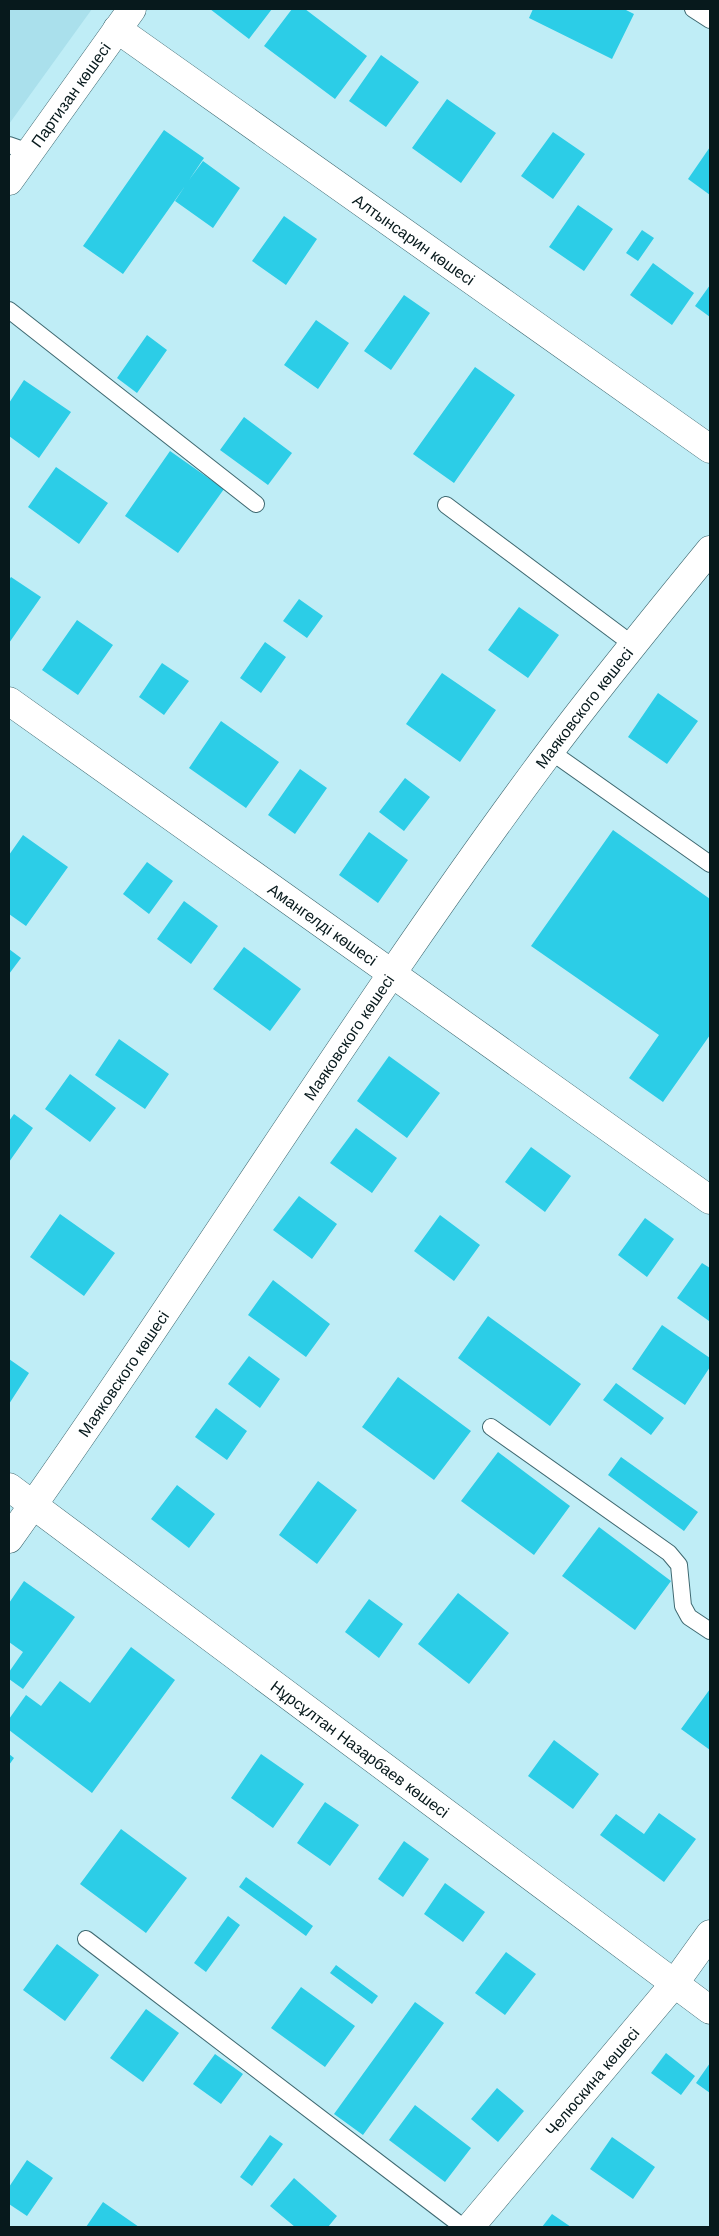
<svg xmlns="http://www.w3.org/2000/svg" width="719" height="2236" font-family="Helvetica,sans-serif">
	<rect width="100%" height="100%" fill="#bfedf6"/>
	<!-- built -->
	<path fill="#aae0ec" d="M9,9H92L9,124Z"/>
	<!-- building -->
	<path fill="#2ccde7" d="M210,9H272L249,39Z
		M292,9H305L367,56L335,99L264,46Z
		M533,9H624L634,14L612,59L529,18Z
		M381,55L419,82L386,127L349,101Z
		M447,99L496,133L461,183L412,148Z
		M164,130L204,158L189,180L203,161L240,188L213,228L175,201L185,186L123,274L83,246Z
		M553,132L585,154L553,199L521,176Z
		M710,147V195L688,179Z
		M578,205L613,229L584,271L549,247Z
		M284,216L317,239L286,285L252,261Z
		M642,230L654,238L638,261L626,253Z
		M653,263L694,293L672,325L630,295Z
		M710,285V317L695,306Z
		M404,295L430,313L391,370L364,351Z
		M316,320L349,343L318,389L284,365Z
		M147,335L167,350L137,393L117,378Z
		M475,367L515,395L454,483L413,454Z
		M24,380L71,412L39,458L9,436V403Z
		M244,417L292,453L268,485L220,450Z
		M170,451L224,489L178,553L125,516Z
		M56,467L108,503L79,544L28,507Z
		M11,577L41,597L9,643V580Z
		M299,599L323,616L307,638L283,621Z
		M519,607L559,635L528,678L488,650Z
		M77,620L113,645L78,695L42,670Z
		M265,642L286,657L261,693L240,678Z
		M162,663L189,681L164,715L139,697Z
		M442,673L496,710L460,762L406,724Z
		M658,693L698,721L667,764L628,737Z
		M221,721L279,762L246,808L189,768Z
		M300,769L327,788L295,834L268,815Z
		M405,778L430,797L404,831L379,812Z
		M613,830L710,899V1035L663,1102L629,1078L659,1035L531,946Z
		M369,832L408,860L378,903L339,875Z
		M23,835L68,867L26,926L9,914V855Z
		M147,862L173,881L149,914L123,894Z
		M184,901L218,926L191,964L157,939Z
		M244,947L301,989L270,1031L213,989Z
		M9,949L21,958L9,974Z
		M119,1039L169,1074L145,1109L95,1075Z
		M389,1056L440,1093L407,1138L357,1101Z
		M70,1074L116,1108L90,1142L45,1109Z
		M14,1114L33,1128L9,1162V1121Z
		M356,1128L397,1158L372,1193L330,1163Z
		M531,1147L571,1176L545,1212L505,1182Z
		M299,1196L337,1224L312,1259L273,1230Z
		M60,1214L115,1253L84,1296L30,1257Z
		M440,1215L480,1245L454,1281L414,1251Z
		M645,1218L674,1239L647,1277L618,1255Z
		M702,1263L710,1268L709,1321L677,1298Z
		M273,1280L330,1324L306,1357L248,1315Z
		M488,1316L581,1384L550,1426L458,1358Z
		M662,1325L710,1358V1367L685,1405L632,1369Z
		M249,1356L280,1379L260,1408L228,1384Z
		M9,1359L29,1373L9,1404Z
		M398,1377L471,1431L434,1480L362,1427Z
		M616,1383L664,1418L651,1435L603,1400Z
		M216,1408L247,1431L227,1460L195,1437Z
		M498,1452L570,1506L534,1555L461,1501Z
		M621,1457L698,1512L684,1531L608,1475Z
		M318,1481L357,1510L317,1564L279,1535Z
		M177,1485L215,1514L189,1548L151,1519Z
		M599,1527L671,1581L635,1630L562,1576Z
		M24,1581L75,1617L23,1689L9,1679V1672L23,1652L9,1642V1603Z
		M458,1593L509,1633L469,1684L418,1644Z
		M369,1599L403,1624L379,1658L345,1632Z
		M131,1647L175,1680L92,1793L9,1730V1719L26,1695L41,1706L60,1681L90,1703Z
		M710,1689V1750L681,1729Z
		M554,1740L599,1774L573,1809L528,1776Z
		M9,1754L14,1758L9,1765Z
		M261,1754L304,1784L273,1828L231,1798Z
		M325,1802L359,1825L330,1866L297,1843Z
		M659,1813L696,1839L664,1882L600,1835L616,1814L644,1834Z
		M121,1829L187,1878L146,1933L80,1884Z
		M404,1841L429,1859L403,1897L378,1879Z
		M246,1877L313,1926L306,1936L239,1887Z
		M445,1883L485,1912L463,1942L424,1914Z
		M228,1916L240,1925L206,1972L194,1963Z
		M57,1944L99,1975L65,2021L23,1990Z
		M506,1952L536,1974L505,2015L475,1993Z
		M336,1965L378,1996L372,2004L330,1973Z
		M301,1987L355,2026L325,2067L271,2028Z
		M415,2002L444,2023L363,2135L334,2114Z
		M146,2009L179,2033L143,2082L110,2058Z
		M666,2053L695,2076L681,2095L651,2073Z
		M215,2054L243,2074L221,2104L193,2084Z
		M710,2063V2093L696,2083Z
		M497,2088L524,2111L498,2142L471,2119Z
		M415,2105L471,2148L445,2182L389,2140Z
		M270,2135L283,2144L252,2186L240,2177Z
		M612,2137L655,2167L633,2199L590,2169Z
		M27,2160L53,2178L27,2216L9,2204V2187Z
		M294,2178L337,2216L328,2227H295L270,2206Z
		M103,2202L139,2227H86Z
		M552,2214L571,2227H542Z"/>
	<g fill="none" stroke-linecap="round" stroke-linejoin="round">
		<defs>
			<path id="lane" d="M693,9L710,20
				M9,145L29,152
				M9,310L256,504
				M446,505L632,644
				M550,751L710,864
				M491,1427L669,1553L679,1565L683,1606L689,1617L710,1631
				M86,1939L463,2227"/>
			<g id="street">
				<path id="s1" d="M117,29L710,449"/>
				<path id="s2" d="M9,701L710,1200"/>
				<path id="s3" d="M9,1539C194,1279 360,1006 551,750C602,682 656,616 710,550"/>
				<path id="s4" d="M470,2227L674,1984L710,1934"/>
			</g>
			<g id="secondary">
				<path id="s5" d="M9,181L132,9"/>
				<path id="s6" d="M9,1487L710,2010"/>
			</g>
		</defs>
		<!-- lane casing -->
		<use href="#lane" stroke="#3f6971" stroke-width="18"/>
		<!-- street casing -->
		<use href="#street" stroke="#3f6971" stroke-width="29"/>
		<!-- secondary casing -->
		<use href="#secondary" stroke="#3f6971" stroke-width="29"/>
		<!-- lane -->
		<use href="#lane" stroke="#fff" stroke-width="16"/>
		<!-- street -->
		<use href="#street" stroke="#fff" stroke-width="28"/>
		<!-- secondary -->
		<use href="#secondary" stroke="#fff" stroke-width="28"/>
	</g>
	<g text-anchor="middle" stroke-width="5" stroke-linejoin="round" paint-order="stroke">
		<!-- street labels -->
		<g font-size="16" fill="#07191c" stroke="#dbf6fc">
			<text dy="6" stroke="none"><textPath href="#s5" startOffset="106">Партизан көшесі</textPath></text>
			<text dy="6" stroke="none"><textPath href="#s1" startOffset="364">Алтынсарин көшесі</textPath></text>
			<text dy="6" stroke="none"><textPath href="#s3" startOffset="1011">Маяковского көшесі</textPath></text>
			<text dy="6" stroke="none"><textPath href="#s2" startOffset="385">Амангелді көшесі</textPath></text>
			<text dy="6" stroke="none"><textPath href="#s3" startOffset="606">Маяковского көшесі</textPath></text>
			<text dy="6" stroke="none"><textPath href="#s3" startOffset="201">Маяковского көшесі</textPath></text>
			<text dy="6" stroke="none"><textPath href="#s6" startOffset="438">Нұрсұлтан Назарбаев көшесі</textPath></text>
			<text dy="6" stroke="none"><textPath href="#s4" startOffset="190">Челюскина көшесі</textPath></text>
		</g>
	</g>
	<!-- border -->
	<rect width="719" height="2236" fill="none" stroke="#07191c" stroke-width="20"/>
</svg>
